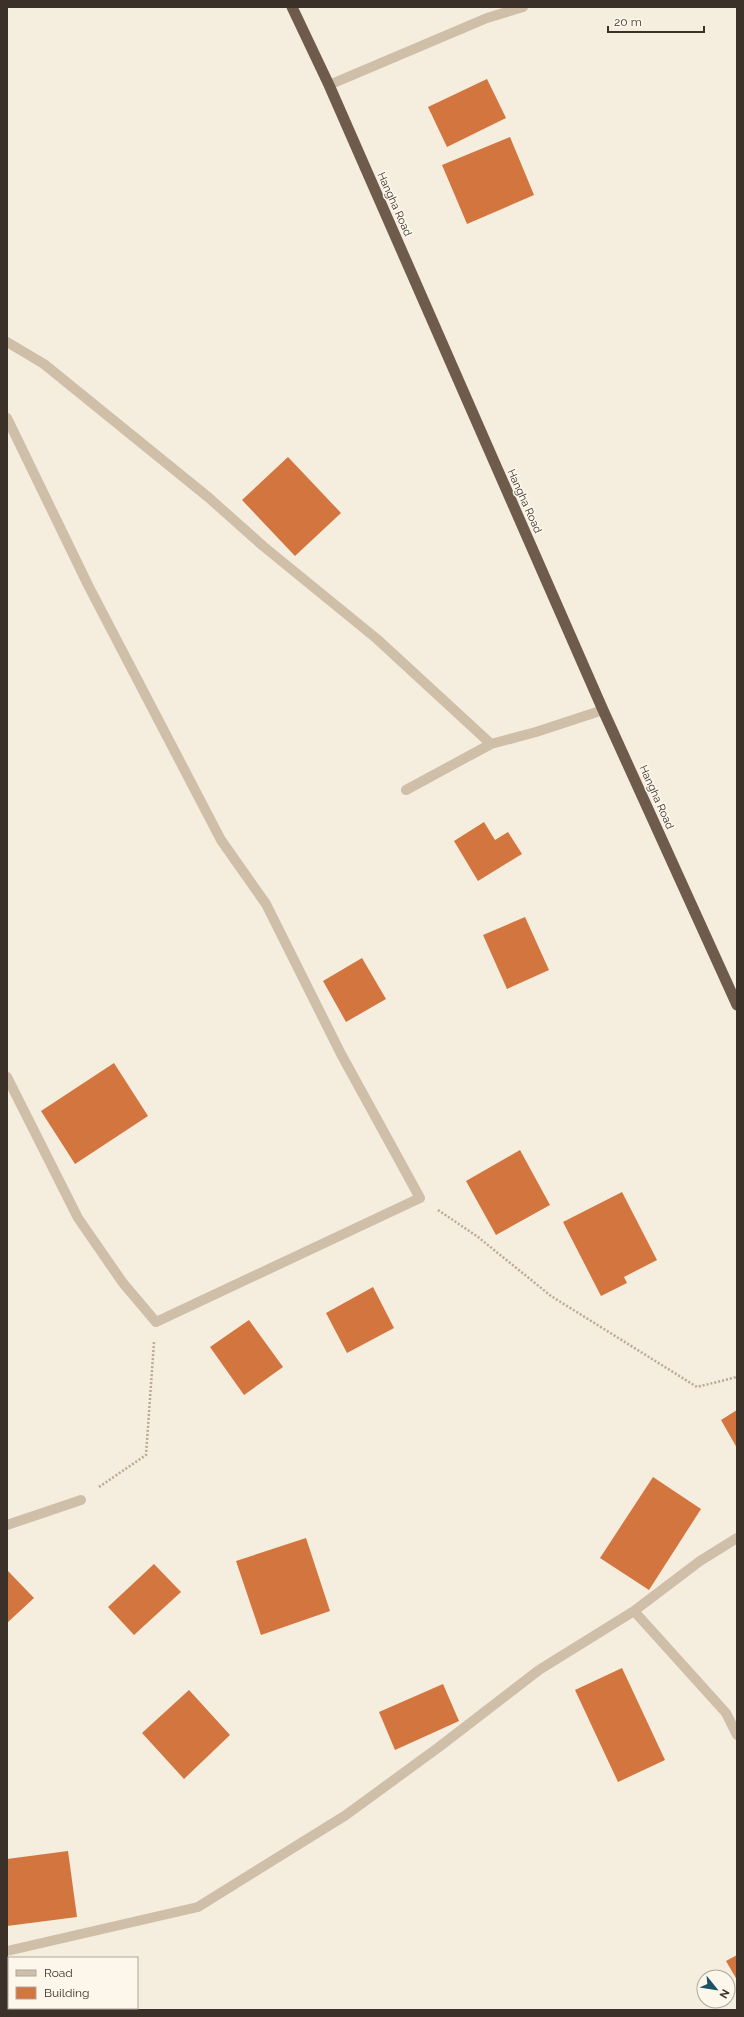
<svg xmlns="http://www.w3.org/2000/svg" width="744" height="2017" font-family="Raleway,sans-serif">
	<rect width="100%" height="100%" fill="#f5edde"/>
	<!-- building -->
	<path fill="#d3753f" d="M487,79L506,118L447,147L428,107Z
		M510,137L534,195L467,224L442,165Z
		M288,457L341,513L295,556L242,500Z
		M484,822L495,840L508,832L522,854L478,881L454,841Z
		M525,917L549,970L507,989L483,935Z
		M362,958L386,999L346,1022L323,981Z
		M114,1063L148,1116L75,1164L41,1111Z
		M520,1150L550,1205L496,1235L466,1181Z
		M622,1192L657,1260L624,1277L627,1283L601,1296L563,1222Z
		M373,1287L394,1328L347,1353L326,1313Z
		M249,1320L283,1367L244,1395L210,1347Z
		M737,1410V1448L721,1420Z
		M653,1477L701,1509L649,1590L600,1558Z
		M306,1538L330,1611L261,1635L236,1561Z
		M154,1564L181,1592L134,1635L108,1607Z
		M7,1570L34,1598L7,1623Z
		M622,1668L665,1760L618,1782L575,1690Z
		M443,1684L459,1721L395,1750L379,1712Z
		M189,1690L230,1735L184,1779L142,1733Z
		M68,1851L77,1917L7,1926V1859Z
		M737,1955V1980L726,1961Z"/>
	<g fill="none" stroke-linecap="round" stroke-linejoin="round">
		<!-- path -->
		<path stroke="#bba992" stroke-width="2.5" stroke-dasharray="2 2" stroke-linecap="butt" d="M438,1210L478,1237L551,1296L697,1387L737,1377
			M99,1487L146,1455L154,1342"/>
		<!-- service -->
		<path stroke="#cfbfa8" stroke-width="10" d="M7,342L44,364L208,497L263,546L377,639L491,744
			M406,790L491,744L536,732L603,710"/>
		<!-- minor -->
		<path stroke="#cfbfa8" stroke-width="10" d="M329,85L487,18L523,7
			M7,418L89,587L221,840L266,904L341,1054L420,1198L156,1322L123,1283L78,1218L7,1077
			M7,1525L81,1500
			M634,1611L726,1713L737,1735
			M7,1951L198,1907L346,1815L439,1747L539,1670L634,1611L700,1561L737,1538"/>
		<!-- trunk -->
		<path stroke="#6e5b4c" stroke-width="11" d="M292,7L329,85L603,710L737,1005"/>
	</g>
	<g text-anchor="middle" stroke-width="3.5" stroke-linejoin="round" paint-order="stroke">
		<!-- street labels -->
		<g font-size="11" fill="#3b3129" stroke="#fcf6eb">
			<text transform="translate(395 204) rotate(66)" y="4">Hangha Road</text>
			<text transform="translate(525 501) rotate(66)" y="4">Hangha Road</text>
			<text transform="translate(657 797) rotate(66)" y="4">Hangha Road</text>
		</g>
	</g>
	<!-- border -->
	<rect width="744" height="2017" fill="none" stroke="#3b3129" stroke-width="16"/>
	<!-- legend -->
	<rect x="8" y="1957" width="130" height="52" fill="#fcf6eb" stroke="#afa79d"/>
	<rect x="16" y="1970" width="20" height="6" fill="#cfbfa8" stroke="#afa79d"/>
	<text x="44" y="1977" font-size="12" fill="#3b3129">Road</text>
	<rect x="16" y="1987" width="20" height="12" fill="#d3753f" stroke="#afa79d"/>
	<text x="44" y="1997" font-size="12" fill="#3b3129">Building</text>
	<!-- north arrow -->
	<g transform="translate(716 1989) rotate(120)"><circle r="19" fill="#fcf6eb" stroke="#afa79d"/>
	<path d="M0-3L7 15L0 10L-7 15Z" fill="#195462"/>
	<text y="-6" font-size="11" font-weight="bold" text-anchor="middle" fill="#3b3129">N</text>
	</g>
	<!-- scale -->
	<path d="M608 26v6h96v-6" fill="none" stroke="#3b3129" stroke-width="2"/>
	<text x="614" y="26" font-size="12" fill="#3b3129" stroke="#fcf6eb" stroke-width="3" paint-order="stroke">20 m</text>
</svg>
